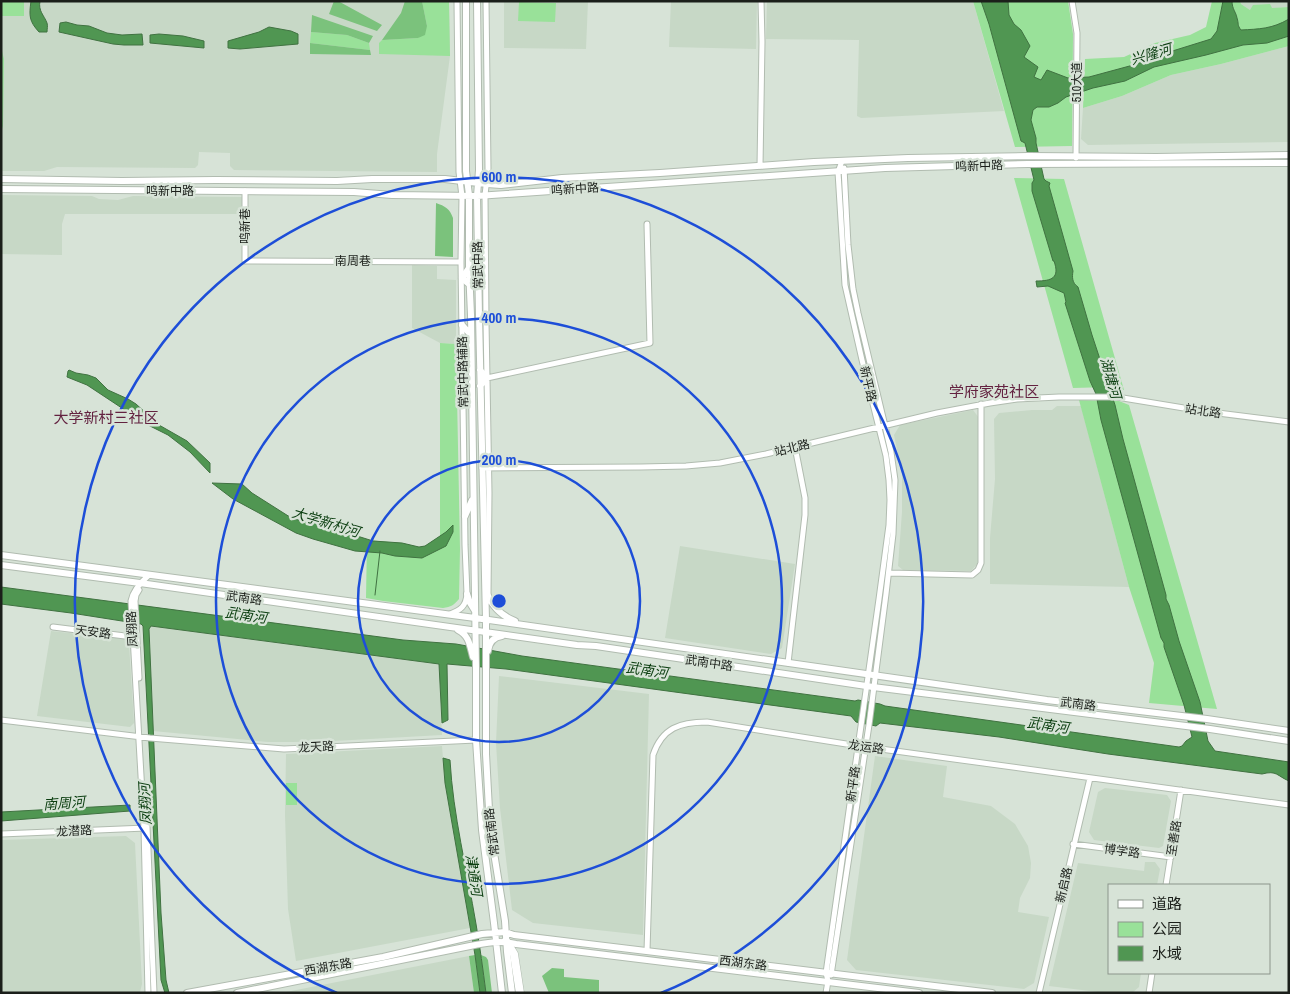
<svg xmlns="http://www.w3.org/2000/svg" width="1290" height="994" font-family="'Archivo Narrow','Noto Sans SC',sans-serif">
	<rect width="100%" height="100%" fill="#d7e3d7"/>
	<!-- built -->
	<path fill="#c7d8c6" d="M1,1H449L450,56L437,154V172L234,170L230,166V153L199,152L198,165L195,168L57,167L44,171H1Z
		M504,1H588L586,49L504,48Z
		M671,1H757L756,49L669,47Z
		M767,1H973L1004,111L861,118L857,116L859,40L766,39Z
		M1240,1H1289V7L1250,10L1241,4Z
		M1289,46V142L1088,145L1081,139L1083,108L1122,96L1171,75L1221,64Z
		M1,195L92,196L99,199L118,200L133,196L242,197V214H65L62,224V255L1,254Z
		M412,265L437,266V279L456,280V344L440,343L412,328Z
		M1057,406H1081L1129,587L990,584V538L995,479L994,419L999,413L1032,410H1052Z
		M973,410L979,418L978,563L971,571L903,570L898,566L902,512V474L894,435L900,425Z
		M680,546L795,564L782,648L771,654L665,638Z
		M151,626H156L439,664L442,735L334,741L293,742H268L153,731L149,629Z
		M51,631L125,639L129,644L134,723L130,727L37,716Z
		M499,676L649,694L643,935L533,923L512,910L500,808L496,743Z
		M442,746L445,783L470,928L296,961L288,909L285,815L286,754Z
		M875,756L947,766L943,797L991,806L1015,824L1028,846L1031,863L1030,878L1020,898L1018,912L1049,917L1034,983L1024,989L856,970L847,960Z
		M1105,788L1167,795L1171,801L1163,846L1159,848L1094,840L1089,832L1098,792Z
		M126,836L135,843L142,984L140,992L1,993V840Z
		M1145,862H1155L1160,869L1157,885H1109V973H1141L1139,987L1132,993H1106L1049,986L1078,863L1144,871Z
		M469,956L474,993H281Z"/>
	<!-- green -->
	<path fill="#99e199" d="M1,1H24V16H1Z
		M422,1H449L450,56L379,54V43L382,40L418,38L427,26Z
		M973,1H1068L1073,34L1072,146L1015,147Z
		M1212,1H1240L1241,4L1250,10L1253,5L1270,4L1272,8L1289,7V46L1221,64L1171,75L1122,96L1083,108L1085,59L1124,57L1155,43L1190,35L1206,27Z
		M519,2L556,3L555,22L518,21Z
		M311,32L347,35L369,43L370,50L310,43Z
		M1,47L4,59L3,126L1,132Z
		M1014,178L1064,179L1124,390L1109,387L1073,388Z
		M440,343L456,344L460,549L459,599C454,605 451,607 443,608L383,601L366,598L367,540L402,543L419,547L425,546L440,536Z
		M1079,400L1119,401L1129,405L1217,709L1149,703L1154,663L1129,587Z
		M286,783H297V805H286Z"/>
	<!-- forest -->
	<path fill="#7bc27c" d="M334,1H338L382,25L377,31L329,14Z
		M405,1H422L427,26L425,35L418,38L382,40L401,13Z
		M312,15L373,36L369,43L347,35L311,32Z
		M310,43L370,50L371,55L310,54Z
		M436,203C445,206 450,209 453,218V257L435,256Z
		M475,955L480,993H474L469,956Z
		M481,955L486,957L488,960L492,993H486Z
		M552,968L564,969V977L599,980V993H549L542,976Z"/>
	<!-- water -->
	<path fill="#509652" stroke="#407241" d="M31,1H40C38,11 44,15 47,23C48,26 47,29 47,32H39C29,21 29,16 31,1Z
		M981,1H1008L1009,15L1014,24L1021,30L1030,46L1024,57L1038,67L1034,77L1041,80L1047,70L1068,78L1089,77L1137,64L1166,53L1211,39L1217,31L1223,1H1232C1232,9 1236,12 1237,18C1239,24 1237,25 1241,30C1259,29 1272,29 1289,19V36L1267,43L1243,45L1206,55L1154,67L1125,81L1093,88L1066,97L1058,103L1049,107H1037L1033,110L1031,120L1036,138V143L1044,179L1046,181L1050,183L1049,186L1073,271C1072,277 1072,283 1078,287L1092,335L1115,405L1123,439L1166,595V599L1169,605L1179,641L1200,702L1208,741L1215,751L1289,762V781C1277,776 1277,770 1262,774L1108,754L999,737L880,723L876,726L856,722L851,716L506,669L447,664L448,720L442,723L439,664L151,626L149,629L161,913L166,980L169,993H165L161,980L143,626L141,624L71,613L1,604V587L403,640L456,644L522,656L855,701L858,700L880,704L885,706L1179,747L1182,746L1186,741L1192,737L1184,705L1164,647V643L1161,638L1101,420L1096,394L1090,381L1065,303L1066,302L1064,293L1048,286L1037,287L1036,281C1052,281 1060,278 1054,261H1053L1032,191V183L1034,180L1025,143L1021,141L989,24Z
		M66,22L77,25L89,26L107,33L122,35L142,34L143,45H124L113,44L59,32L60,23Z
		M269,27L291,31L298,34V44L240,49L228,48V41L259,32Z
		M159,34L183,36L204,41V48L150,43V35Z
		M69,370L76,373L88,375L96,378L108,390L128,399L136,404L159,425L187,441L210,463V473L190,452L168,435L146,424L87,385L67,377L68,371Z
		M212,483L242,484L252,493L293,519L316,523L373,541L402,543L419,547L425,546L446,532L453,525V532L446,546L422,558L395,556L382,553L355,551L313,539L296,533L233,499Z
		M443,758L450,760C453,815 467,870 476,924C480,947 483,970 486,993H480L475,955L445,783Z
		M130,805V811L1,821V812Z"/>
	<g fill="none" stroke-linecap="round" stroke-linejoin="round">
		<!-- stream -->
		<path stroke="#407241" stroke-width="1" d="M375,595L380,551"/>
		<defs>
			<path id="minor" d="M486,1L488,169L485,195L486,322L489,493L488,595
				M1072,1L1077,33L1076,158
				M760,166L762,42L761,1
				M245,191V261L461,262
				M487,378L650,343L647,224
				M482,468L641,467L686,466L720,463L766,454L937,413L990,403L1017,399L1059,397H1117L1202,411L1289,422
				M889,573L972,575L978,570L981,563V404
				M450,614C461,610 466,606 467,594L465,545L461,262L462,196L459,172L457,1
				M53,627L133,637
				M788,663L805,515V498L795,447
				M139,678L135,601L136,595L139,590
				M1,720L150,738L284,749L476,740
				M147,826L154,993
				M1,834L146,828
				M1073,844L1171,857
				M1166,885L1181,790
				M647,951L653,755C662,728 680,722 707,722L859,746L1289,805
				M831,975L869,725L886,594L893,534L895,480L891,452L885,426L858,313L853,289L848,245L844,168
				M148,993L144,828L131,601C133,590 141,582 149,575
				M826,993L828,981L826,973L879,599L889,525L890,500L889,480L886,456L862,360L845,285L838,172L842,161
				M1039,993L1090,778
				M1149,993L1152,973"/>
			<path id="major" d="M466,1V171L469,195V268L471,315L476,668V740L482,830L494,923L502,993
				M477,1L479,170L477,196L479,316L486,620V754L490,828L505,921L507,952L512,993
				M1,179L122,181L215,180L337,181L372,179H445L487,184L501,185L562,178L660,173L814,162L908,158L1028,156L1156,157L1289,155
				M1,189L354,192L392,195L477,196L885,168L1028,164L1289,163
				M469,268L462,278L470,285
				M462,325L471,335
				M480,370L487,378L480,386
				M465,516L472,500
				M1,555L475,618L1047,700L1207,719L1289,731
				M1,565L140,583L577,645L596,646L873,687L1210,729L1289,741
				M486,592C492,606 501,616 515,621
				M467,594L470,603L475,611
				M458,630C469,635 470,646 473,657
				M488,651C489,643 493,637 502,636
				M187,993L383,957L482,934L505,932L514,935L992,993
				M237,993L470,946C485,943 500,940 516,944L919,993"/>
			<path id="highway" d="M506,941L514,954L520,993"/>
		</defs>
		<!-- minor casing -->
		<use href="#minor" stroke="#b1bcb0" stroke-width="7"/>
		<!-- major casing -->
		<use href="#major" stroke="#b1bcb0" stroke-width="8"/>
		<!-- highway casing -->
		<use href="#highway" stroke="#b1bcb0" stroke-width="9"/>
		<!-- minor -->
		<use href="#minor" stroke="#fff" stroke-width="5"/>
		<!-- major -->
		<use href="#major" stroke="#fff" stroke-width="6"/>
		<!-- highway -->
		<use href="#highway" stroke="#fff" stroke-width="8"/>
	</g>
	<!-- distance rings -->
	<g fill="none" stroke="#1d4ed8" stroke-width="2.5">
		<circle cx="499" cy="601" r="141"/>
		<circle cx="499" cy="601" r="283"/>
		<path d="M337 993A424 424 0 1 1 661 993"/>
	</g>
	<g text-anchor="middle" stroke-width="5" stroke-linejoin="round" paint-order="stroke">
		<!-- street labels -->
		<g font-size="12" fill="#1b1f1a" stroke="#d7e3d7">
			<text transform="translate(1077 82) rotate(-90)" y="4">510大道</text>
			<text transform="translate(979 166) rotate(-2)" y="4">鸣新中路</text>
			<text transform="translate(575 189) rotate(-4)" y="4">鸣新中路</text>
			<text x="170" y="195">鸣新中路</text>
			<text transform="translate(245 226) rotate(-90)" y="4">鸣新巷</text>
			<text x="353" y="265">南周巷</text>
			<text transform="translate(478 265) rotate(-91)" y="4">常武中路</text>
			<text transform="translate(463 372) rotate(-91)" y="4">常武中路辅路</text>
			<text transform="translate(868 384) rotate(77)" y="4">新平路</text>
			<text transform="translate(1203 411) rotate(8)" y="4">站北路</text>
			<text transform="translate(792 448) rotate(-14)" y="4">站北路</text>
			<text transform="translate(244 598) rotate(8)" y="4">武南路</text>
			<text transform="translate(132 629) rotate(-93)" y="4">凤翔路</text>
			<text transform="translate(93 632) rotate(7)" y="4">天安路</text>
			<text transform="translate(709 663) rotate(8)" y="4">武南中路</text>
			<text transform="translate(1078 704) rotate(7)" y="4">武南路</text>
			<text transform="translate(316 747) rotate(-3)" y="4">龙天路</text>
			<text transform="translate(866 747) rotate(8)" y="4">龙运路</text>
			<text transform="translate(853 784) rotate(-82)" y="4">新平路</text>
			<text transform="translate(74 831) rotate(-3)" y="4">龙潜路</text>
			<text transform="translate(492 832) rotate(-97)" y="4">常武南路</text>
			<text transform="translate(1174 838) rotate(-81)" y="4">至善路</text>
			<text transform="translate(1122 851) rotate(8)" y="4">博学路</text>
			<text transform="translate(1064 885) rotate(-77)" y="4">新启路</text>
			<text transform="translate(743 963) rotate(7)" y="4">西湖东路</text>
			<text transform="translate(328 967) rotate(-10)" y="4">西湖东路</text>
		</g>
		<!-- water labels -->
		<g font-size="14" font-style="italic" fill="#0b3e10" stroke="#d7e3d7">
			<text transform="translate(1151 54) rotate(-16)" y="5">兴隆河</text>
			<text transform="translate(1111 378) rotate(74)" y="5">湖塘河</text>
			<text transform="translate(326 522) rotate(17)" y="5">大学新村河</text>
			<text transform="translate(246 615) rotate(8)" y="5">武南河</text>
			<text transform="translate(647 670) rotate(8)" y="5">武南河</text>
			<text transform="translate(1048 725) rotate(8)" y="5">武南河</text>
			<text transform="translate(64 803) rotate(-4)" y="5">南周河</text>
			<text transform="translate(145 804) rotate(-93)" y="5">凤翔河</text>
			<text transform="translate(474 875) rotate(81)" y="5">津通河</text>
		</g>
		<!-- quarter labels -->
		<g font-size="15" fill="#632240" stroke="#d7e3d7">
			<text x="994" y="397">学府家苑社区</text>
			<text x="106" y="423">大学新村三社区</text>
		</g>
	</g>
	<circle cx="499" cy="601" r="8" fill="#1d4ed8" stroke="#d7e3d7" stroke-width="2.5"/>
	<g font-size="15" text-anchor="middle" font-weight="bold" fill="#1d4ed8" stroke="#d7e3d7" stroke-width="5" stroke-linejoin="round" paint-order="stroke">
		<text x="499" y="182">600 m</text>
		<text x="499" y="323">400 m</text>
		<text x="499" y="465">200 m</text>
	</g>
	<!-- border -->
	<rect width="1290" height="994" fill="none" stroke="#1b1f1a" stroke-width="5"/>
	<!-- legend -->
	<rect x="1108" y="884" width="162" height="90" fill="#d7e3d7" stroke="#8c958b"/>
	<rect x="1118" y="900" width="25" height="8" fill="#ffffff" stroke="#8c958b"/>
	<text x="1152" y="909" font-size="15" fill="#1b1f1a">道路</text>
	<rect x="1118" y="922" width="25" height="15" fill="#99e199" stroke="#8c958b"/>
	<text x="1152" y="934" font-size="15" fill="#1b1f1a">公园</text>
	<rect x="1118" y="946" width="25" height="15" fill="#509652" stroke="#8c958b"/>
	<text x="1152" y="959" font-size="15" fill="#1b1f1a">水域</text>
</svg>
